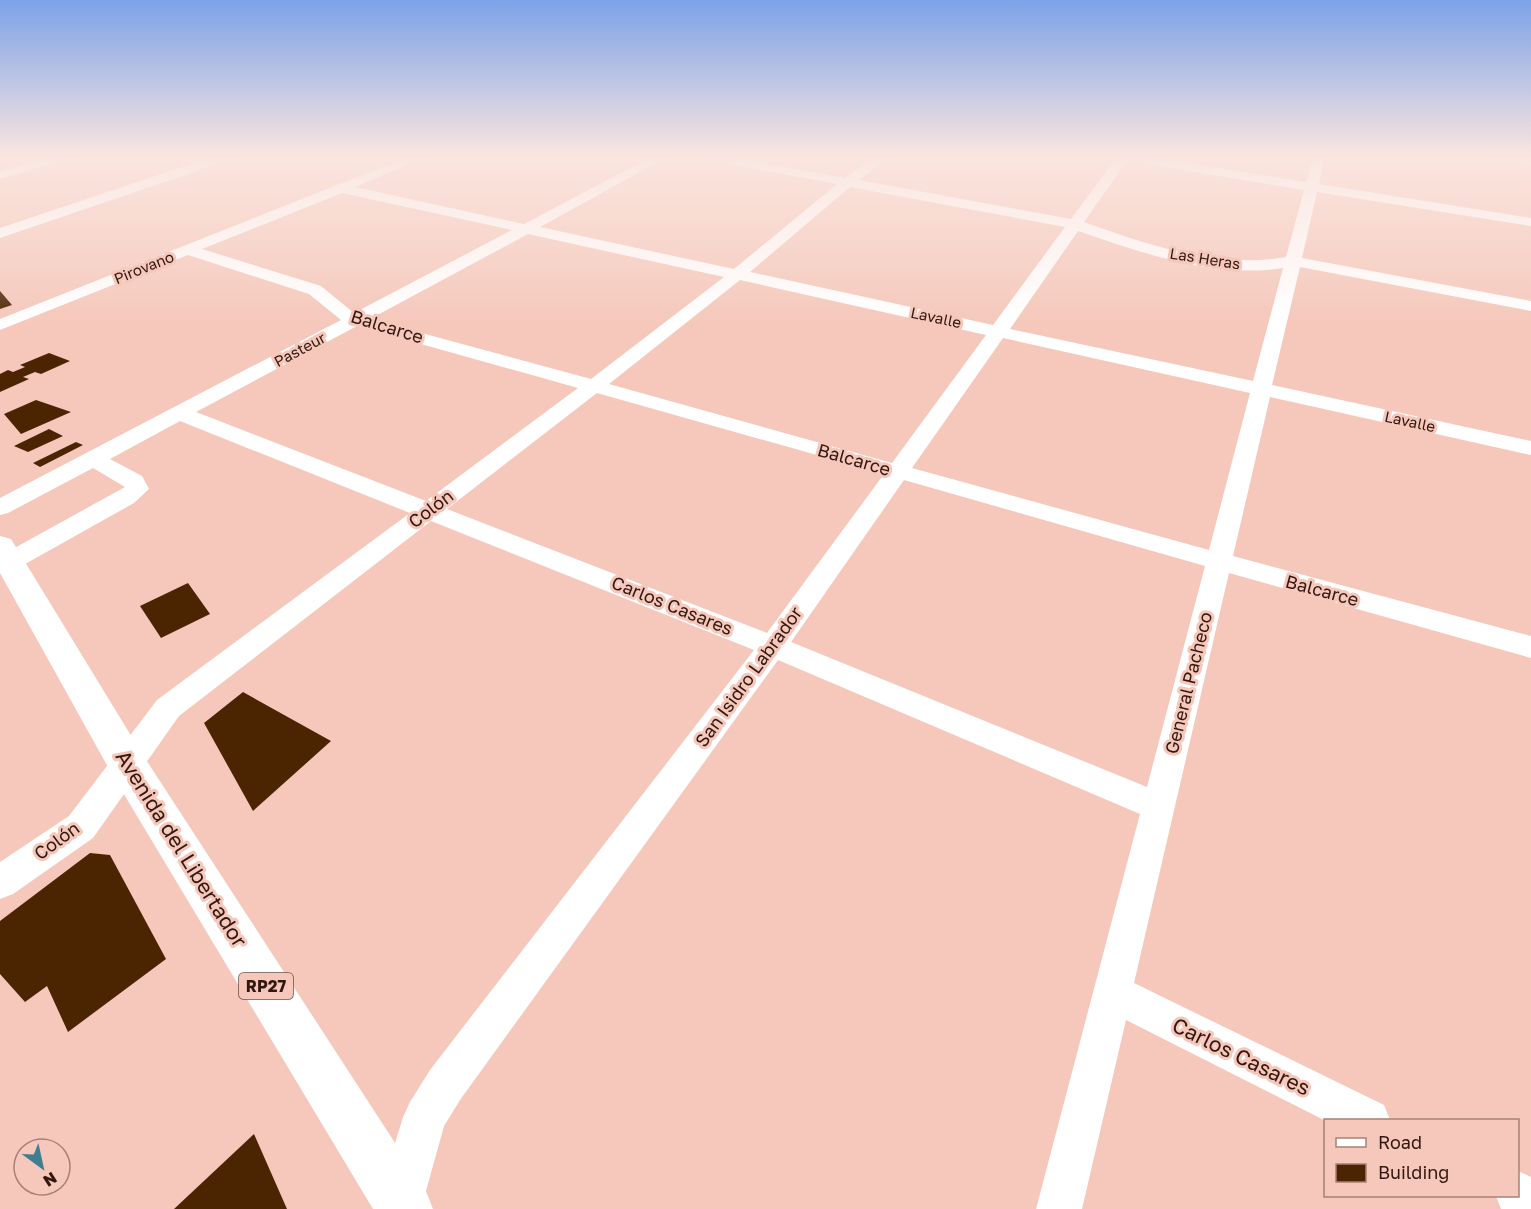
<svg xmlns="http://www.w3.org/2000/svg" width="1531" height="1209" font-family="'Golos Text',sans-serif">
	<rect width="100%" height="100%" fill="#f5c8bb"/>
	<!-- building -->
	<path fill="#4b2502" d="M0,291L12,305L0,309Z
		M49,353L70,361L41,374L35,372L23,377L29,379L0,392V374L8,370L13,372L25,367L20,365Z
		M36,400L71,412L21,434L4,414Z
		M49,429L63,436L28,452L14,446Z
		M76,442L83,445L40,467L33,463Z
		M188,583L210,614L161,638L140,606Z
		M243,692L331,741L253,811L204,723Z
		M90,853L110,855L166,959L68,1032L47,986L25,1002L0,974V921Z
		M254,1134L287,1209H174Z"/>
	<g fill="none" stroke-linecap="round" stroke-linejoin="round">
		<!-- minor -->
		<path fill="#fff" fill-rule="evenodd" d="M52,156H72L71,159L0,179V171Z
			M215,156H233L232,159L0,238V228Z
			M410,156H427L355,187L524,224L653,156H669L540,227L734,269L837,184L705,160L699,156H726L845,178L876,156H890L859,180L1071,219L1116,158L1115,156H1145L1306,182L1313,156H1325L1319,184L1531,218V226L1317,192L1302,258L1531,301V311L1300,267L1272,385L1531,441V455L1270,397L1233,556L1531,636V658L1229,573L1134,983L1384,1105L1390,1120L1326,1121L1126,1020L1082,1209H1036L1140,814L778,660L460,1100L444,1126L421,1209H375L403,1117L410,1102L430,1070L754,650L431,521L179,716L93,838L13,894L0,899V862L69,816L157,700L410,513L180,421L110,459L142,476L149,489L134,503L18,568L9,571L0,568V556L125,487L93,468L8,513L0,515V498L341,320L309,294L188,255L0,330V319ZM1127,161L1304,190L1286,257C1217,269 1148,245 1084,222ZM850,187L1065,227L993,325L750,272ZM342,193L512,230L354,313L321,286L202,249ZM1078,231C1143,253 1214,279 1283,268L1253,381L1010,329ZM528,234L724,277L591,379L370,319ZM740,280L986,335L892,463L609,384ZM357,326L578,388L426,501L196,412ZM1003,338L1250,393L1209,550L912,468ZM597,393L884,474L767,633L447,509ZM904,480L1205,566L1147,787L791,642Z
			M1488,156L1531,157V165L1494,160Z
			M1518,1171L1531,1177V1209H1501L1496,1196H1518Z"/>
		<!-- major -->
		<path fill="#fff" fill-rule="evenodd" d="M0,536L11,539L141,752L425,1189L433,1209H373L113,776L0,573Z"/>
	</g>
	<!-- sky -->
	<linearGradient id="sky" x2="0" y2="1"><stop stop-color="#7da2e8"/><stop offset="0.48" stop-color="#fae6e0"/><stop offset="1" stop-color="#fae6e0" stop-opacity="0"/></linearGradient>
	<rect width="1531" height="325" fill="url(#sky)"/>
	<g text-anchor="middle" stroke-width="6" stroke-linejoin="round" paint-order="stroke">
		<!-- far-street labels -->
		<g font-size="15" fill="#32170f" stroke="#f5c8bb">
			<text transform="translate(1205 259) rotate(9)" y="5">Las Heras</text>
			<text transform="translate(144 268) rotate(-22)" y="5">Pirovano</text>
			<text transform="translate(936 318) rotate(12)" y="5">Lavalle</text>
			<text transform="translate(300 350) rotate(-28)" y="5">Pasteur</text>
			<text transform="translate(1410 422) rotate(12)" y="5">Lavalle</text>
		</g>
		<!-- shield labels -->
		<rect fill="#f5c8bb" stroke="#6c4c43" stroke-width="1.5" x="239" y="973" width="54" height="26" rx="4.5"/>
		<g font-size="16" font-weight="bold" fill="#32170f">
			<text x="266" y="992">RP27</text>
		</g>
		<!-- street labels -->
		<g font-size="18" fill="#32170f" stroke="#f5c8bb">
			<text transform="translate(387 327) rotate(17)" y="6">Balcarce</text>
			<text transform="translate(854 460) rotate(16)" y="6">Balcarce</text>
			<text transform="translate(431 509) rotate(-37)" y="6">Colón</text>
			<text transform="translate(1322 591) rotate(15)" y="6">Balcarce</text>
			<text transform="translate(672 606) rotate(22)" y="6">Carlos Casares</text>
			<text transform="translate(749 677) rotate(-54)" y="6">San Isidro Labrador</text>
			<text transform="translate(1189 683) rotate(-76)" y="6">General Pacheco</text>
			<text transform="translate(57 841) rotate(-36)" y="6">Colón</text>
		</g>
		<!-- near-street labels -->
		<g font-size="21" fill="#32170f" stroke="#f5c8bb">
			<text transform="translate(181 849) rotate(58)" y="7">Avenida del Libertador</text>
			<text transform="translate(1241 1057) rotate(26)" y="7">Carlos Casares</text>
		</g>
	</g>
	<!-- legend -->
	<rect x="1324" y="1119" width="195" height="78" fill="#f5c8bb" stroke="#a78176" stroke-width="1.5"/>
	<rect x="1336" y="1138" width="30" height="9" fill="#ffffff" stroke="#a78176" stroke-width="1.5"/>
	<text x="1378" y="1149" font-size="18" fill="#32170f">Road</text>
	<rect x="1336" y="1164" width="30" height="18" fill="#4b2502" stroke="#a78176" stroke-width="1.5"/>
	<text x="1378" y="1179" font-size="18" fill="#32170f">Building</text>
	<!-- north arrow -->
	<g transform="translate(42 1167) rotate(147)"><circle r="28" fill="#f5c8bb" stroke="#a78176" stroke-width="1.5"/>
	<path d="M0-4.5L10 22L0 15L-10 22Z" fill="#3d7e90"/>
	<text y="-9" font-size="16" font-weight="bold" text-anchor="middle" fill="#32170f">N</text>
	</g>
</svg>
